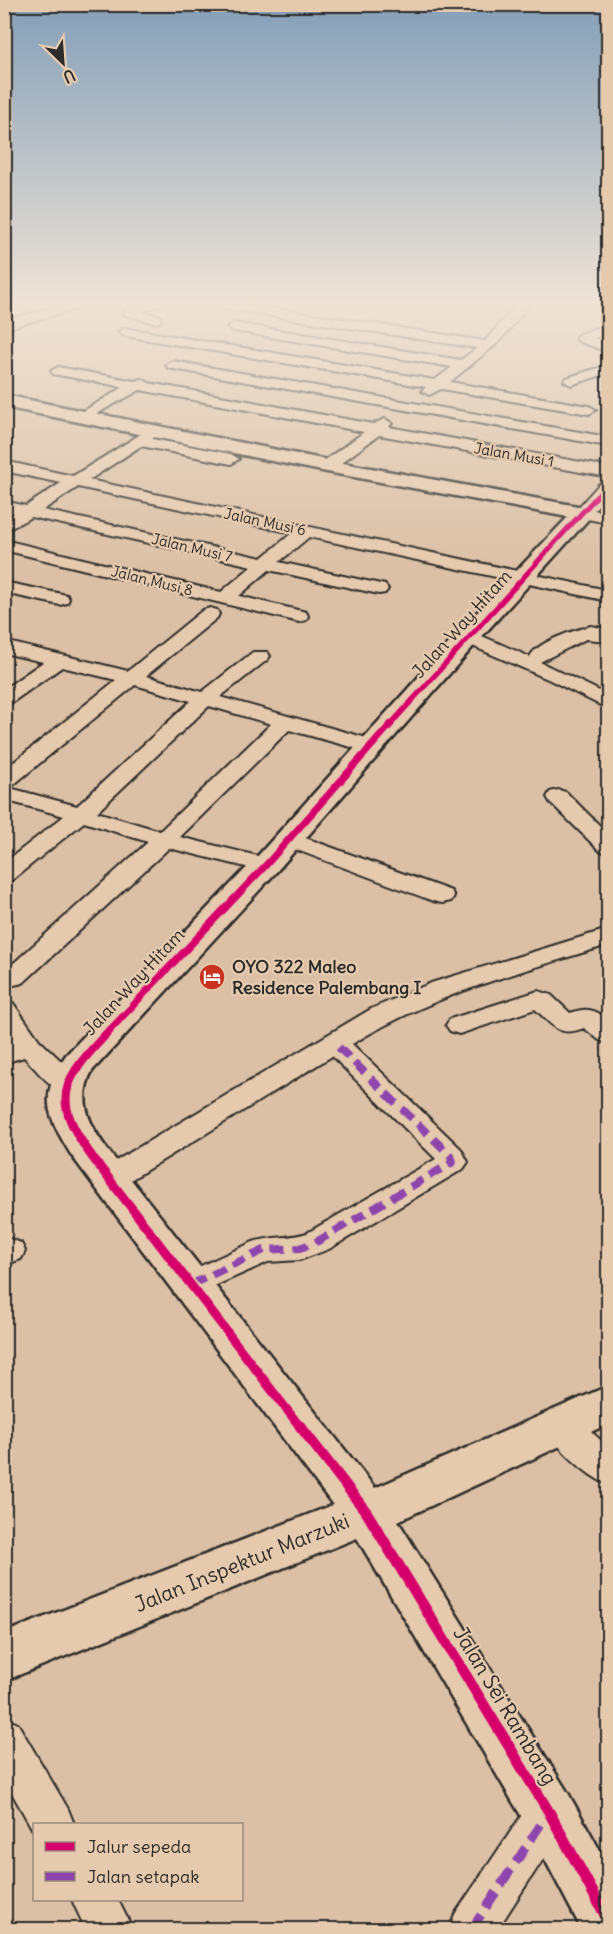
<svg xmlns="http://www.w3.org/2000/svg" width="613" height="1934" font-family="Delius,sans-serif">
	<rect width="100%" height="100%" fill="#dbc0a5"/>
	<filter id="ink" filterUnits="userSpaceOnUse"><feTurbulence type="fractalNoise" baseFrequency=".0167" numOctaves="2"/><feDisplacementMap in="SourceGraphic" scale="12" xChannelSelector="R" yChannelSelector="G"/><feConvolveMatrix kernelMatrix="1 2 1 2 8 2 1 2 1" color-interpolation-filters="sRGB"/></filter>
	<g filter="url(#ink)">
		<g fill="none" stroke-linecap="round" stroke-linejoin="round">
			<defs>
				<path id="street" d="M81,300H100L98,303L4,329V321Z
					M154,300H172L143,312L160,316L161,319L160,322L155,323L125,315L124,312L125,309Z
					M190,300H219L485,341L521,300H533L500,341L450,382L589,406L596,410L589,414L441,389L429,395L422,391L426,387L125,336L118,332L125,328L435,380L452,367L234,331L227,327L234,323L461,360L477,348L196,304Z
					M588,300L608,301V309L590,303Z
					M608,324V332L595,338L608,343V352L578,341L576,338L578,335Z
					M173,361L608,437V446L168,368L166,365Z
					M608,365V373L571,385L564,381L566,378Z
					M58,367L135,381L142,379L149,383L373,424L385,419L392,423L389,427L608,467V477L379,435L333,469L327,471L319,466L321,463L364,432L140,390L85,420L78,416L80,413L124,387L53,374L51,371Z
					M154,426L162,431L152,439L231,454L239,459L231,464L141,446L89,480L607,590L608,601L309,537L279,562L385,585L388,589L385,593L379,594L269,570L239,596L306,612L308,616L306,620L299,622L4,550V540L221,592L252,566L31,517L4,532V519L14,513L4,511V501L26,506L61,483L4,471V461L73,476ZM78,487L292,533L262,558L43,510Z
					M608,479V494L594,510L608,513V523L577,517L575,513L577,509L602,481Z
					M4,582L67,595L69,599L67,603L60,605L4,593Z
					M210,608L217,610L219,614L217,618L146,676L202,692L253,652H267L270,656L267,660L220,697L381,742L384,747L381,752L373,753L289,730L180,837L274,860L278,865L274,870L266,872L169,848L23,983L14,985L5,983V971L148,842L84,822L12,880L4,882V863L64,816L4,800V770L116,680L62,667L11,703L4,705V689L43,662L4,653V641L128,671L203,610ZM135,685L191,701L77,806L6,787L12,786ZM209,706L271,724L160,831L97,812Z
					M591,626L608,629V641L586,639L540,662L608,695V709L550,680L461,641L458,637L461,633H475L530,657C536,642 575,630 591,626Z
					M558,790L566,792L608,834V853L600,851L550,802L547,797L550,792Z
					M289,832L451,891L454,896L451,901L442,903L433,901L281,844L277,839L281,834Z
					M608,929V945C518,973 433,994 352,1044L461,1149L468,1162L463,1169L329,1249L300,1260L268,1262L192,1296L181,1293L176,1284L181,1275L253,1242C271,1236 290,1239 307,1233L436,1159L332,1056L119,1187L109,1190L99,1187L94,1179L99,1171L371,1009L431,983Z
					M538,991L551,995L570,1013C587,1007 595,1009 608,1020V1043L599,1040L584,1028C558,1038 553,1025 535,1009L459,1034L450,1031L446,1025L450,1019Z
					M4,1001L13,1003L39,1040L78,1077L82,1084L78,1091C55,1097 39,1072 24,1057L4,1063V1044L12,1042L4,1030Z
					M10,1239L21,1243L25,1251L21,1259L4,1265V1241Z
					M560,1409L572,1414L608,1447V1484C588,1478 552,1443 543,1424L548,1414Z
					M4,1718L18,1724L68,1809L74,1824H34V1832L4,1779Z
					M549,1791L564,1797L570,1812L564,1827L497,1930H449L455,1914L534,1797Z
					M72,1900H118L133,1930H86Z"/>
				<path id="secondary" d="M4,395L327,460L583,507L591,508L594,513L485,633L277,871L92,1071C77,1099 89,1125 107,1149L375,1488L608,1386V1424L398,1521L568,1793L608,1865V1930H582L530,1831L357,1538L4,1681V1633L333,1505L72,1156C47,1115 38,1097 66,1055L255,859L467,623L568,517L327,472L4,407Z"/>
			</defs>
			<!-- street casing -->
			<use href="#street" stroke="#2b2b2b" stroke-width="4"/>
			<!-- secondary casing -->
			<use href="#secondary" stroke="#2b2b2b" stroke-width="5"/>
			<!-- street -->
			<use href="#street" fill="#e6caad" fill-rule="evenodd"/>
			<!-- secondary -->
			<use href="#secondary" fill="#e6caad" fill-rule="evenodd"/>
			<!-- quiet-far1 -->
			<path stroke="#8e44ad" stroke-width="8" stroke-dasharray="14 8" stroke-linecap="butt" d="M192,1284L264,1250L300,1248L318,1241L453,1162L451,1156L334,1043"/>
			<!-- quiet -->
			<path stroke="#8e44ad" stroke-width="9" stroke-dasharray="18 9" stroke-linecap="butt" d="M471,1930L549,1812"/>
			<defs>
				<path id="cycleway-far4" d="M606,487L608,484"/>
				<path id="cycleway-far3" d="M389,726L607,485"/>
				<path id="cycleway-far2" d="M107,1033L266,865L391,724"/>
				<path id="cycleway-far1" d="M109,1031C62,1081 49,1098 93,1158L301,1428"/>
				<path id="cycleway" d="M300,1426L367,1513L549,1812L608,1920"/>
			</defs>
			<!-- cycleway-far4 casing -->
			<use href="#cycleway-far4" stroke="#e6caad" stroke-width="7"/>
			<!-- cycleway-far3 casing -->
			<use href="#cycleway-far3" stroke="#e6caad" stroke-width="8"/>
			<!-- cycleway-far2 casing -->
			<use href="#cycleway-far2" stroke="#e6caad" stroke-width="10"/>
			<!-- cycleway-far1 casing -->
			<use href="#cycleway-far1" stroke="#e6caad" stroke-width="13"/>
			<!-- cycleway casing -->
			<use href="#cycleway" stroke="#e6caad" stroke-width="15"/>
			<!-- cycleway-far4 -->
			<use href="#cycleway-far4" stroke="#d6006c" stroke-width="4.5"/>
			<!-- cycleway-far3 -->
			<use href="#cycleway-far3" stroke="#d6006c" stroke-width="5"/>
			<!-- cycleway-far2 -->
			<use href="#cycleway-far2" stroke="#d6006c" stroke-width="7"/>
			<!-- cycleway-far1 -->
			<use href="#cycleway-far1" stroke="#d6006c" stroke-width="9"/>
			<!-- cycleway -->
			<use href="#cycleway" stroke="#d6006c" stroke-width="11"/>
		</g>
	</g>
	<!-- sky -->
	<linearGradient id="sky" x2="0" y2="1"><stop stop-color="#849fb8"/><stop offset="0.53" stop-color="#efe3d6"/><stop offset="1" stop-color="#efe3d6" stop-opacity="0"/></linearGradient>
	<rect width="613" height="571" fill="url(#sky)"/>
	<!-- icons -->
	<defs>
		<symbol id="hotel-disc" viewBox="-11 -11 22 22"><circle r="9.5" fill="#c8321e" stroke="#e6caad"/><path d="M-6-4.5h1.5V1H6V5H4.5V3h-9V5H-6ZM-4 0a1.8 1.8 0 1 1 3.6 0ZM.5 0V-2.5h3Q6-2.5 6 0Z" fill="#fff"/></symbol>
	</defs>
	<g fill-rule="evenodd">
		<use href="#hotel-disc" x="197" y="962" width="30" height="30"/>
	</g>
	<g text-anchor="middle" stroke-width="4.5" stroke-linejoin="round" paint-order="stroke">
		<!-- far-street labels -->
		<g font-size="15" fill="#2b2b2b" stroke="#e6caad">
			<text transform="translate(514 455) rotate(10)" y="5">Jalan Musi 1</text>
			<text transform="translate(265 522) rotate(12)" y="5">Jalan Musi 6</text>
			<text transform="translate(192 548) rotate(13)" y="5">Jalan Musi 7</text>
			<text transform="translate(152 581) rotate(14)" y="5">Jalan Musi 8</text>
		</g>
		<!-- street labels -->
		<g font-size="18" fill="#2b2b2b" stroke="#e6caad">
			<text transform="translate(462 624) rotate(-48)" y="6">Jalan Way Hitam</text>
			<text transform="translate(134 982) rotate(-47)" y="6">Jalan Way Hitam</text>
		</g>
		<!-- poi labels -->
		<g font-size="18" font-weight="bold" fill="#2b2b2b" stroke="#e6caad" text-anchor="start">
			<text x="232" y="973">OYO 322 Maleo<tspan x="232" dy="21">Residence Palembang I</tspan></text>
		</g>
		<!-- near-street labels -->
		<g font-size="21" fill="#2b2b2b" stroke="#e6caad">
			<text transform="translate(242 1563) rotate(-22)" y="7">Jalan Inspektur Marzuki</text>
			<text transform="translate(505 1706) rotate(59)" y="7">Jalan Sei Rambang</text>
		</g>
	</g>
	<!-- margin -->
	<rect width="613" height="1934" fill="none" stroke="#e6caad" stroke-width="24"/>
	<rect x="12" y="12" width="589" height="1910" fill="none" stroke="#2b2b2b" stroke-width="2" filter="url(#ink)"/>
	<!-- legend -->
	<rect x="33" y="1823" width="210" height="78" fill="#e6caad" stroke="#9b8a79" stroke-width="1.5"/>
	<rect x="45" y="1842" width="30" height="9" fill="#d6006c" stroke="#9b8a79" stroke-width="1.5"/>
	<text x="87" y="1853" font-size="18" fill="#2b2b2b">Jalur sepeda</text>
	<rect x="45" y="1872" width="30" height="9" fill="#8e44ad" stroke="#9b8a79" stroke-width="1.5"/>
	<text x="87" y="1883" font-size="18" fill="#2b2b2b">Jalan setapak</text>
	<!-- north arrow -->
	<g transform="translate(63 63) rotate(155)" stroke="#e6caad" stroke-width="4.5" paint-order="stroke">
	<path d="M0-4.5L10 22L0 15L-10 22Z" fill="#2b2b2b"/>
	<text y="-9" font-size="16" font-weight="bold" text-anchor="middle" fill="#2b2b2b">U</text>
	</g>
</svg>
